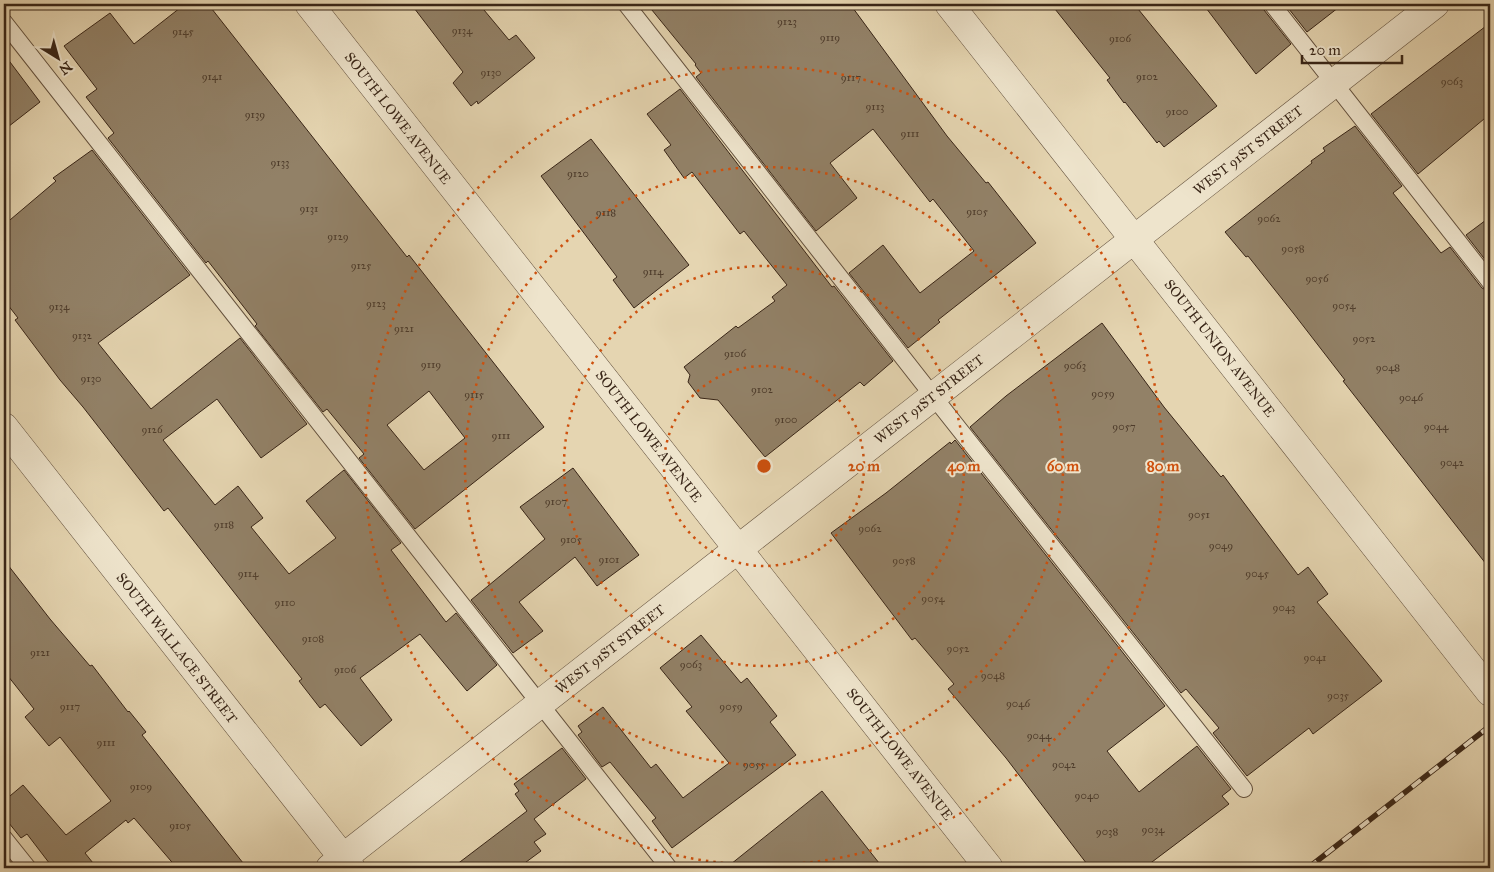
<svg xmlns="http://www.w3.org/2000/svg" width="1494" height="872" font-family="'IM FELL Great Primer',serif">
	<rect width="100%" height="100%" fill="#e5d5b1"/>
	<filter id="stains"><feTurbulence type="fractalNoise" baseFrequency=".004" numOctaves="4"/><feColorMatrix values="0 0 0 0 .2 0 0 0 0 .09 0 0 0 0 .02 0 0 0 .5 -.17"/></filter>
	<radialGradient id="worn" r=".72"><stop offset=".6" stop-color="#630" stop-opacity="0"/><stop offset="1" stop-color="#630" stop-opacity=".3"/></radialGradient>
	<!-- building -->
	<path fill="#928167" stroke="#382517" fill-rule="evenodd" d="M185,4H208L407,257L409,255L544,427L415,529L359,458L364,454L327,409L323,412L255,326L257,324L208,261L206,263L108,138L114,133L86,97L97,89L64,46L110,13L134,44ZM429,391L465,438L424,470L387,425Z
		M411,4H479L509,40L516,35L535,58L478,104L477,101L471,106L453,83L463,72Z
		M647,4H850L947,136L986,183L988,182L1036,243L938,320L940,322L908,348L849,273L883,245L920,293L974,251L933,199L930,202L873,129L830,163L857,198L816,231L696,77L701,73L695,65L696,64Z
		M1051,4H1134L1217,106L1164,147L1159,141L1157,143L1125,102L1124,103L1107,80L1110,78Z
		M1203,4H1262L1264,10L1291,44L1256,74Z
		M1285,4H1343L1307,32Z
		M1490,23V114L1418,174L1371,114Z
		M4,54L40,102L4,130Z
		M680,89L832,287L834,286L893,361L864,386L860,382L765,457L718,400L700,398L688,382L690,375L684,367L736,326L738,328L775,301L772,297L787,285L744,231L740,234L692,172L684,178L664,150L671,145L647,114Z
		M1355,126L1402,186L1393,193L1441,253L1450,247L1482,288L1490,292V569L1343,381L1345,380L1294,314L1248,256L1246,257L1225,232L1312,163L1311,161L1325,151L1323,148Z
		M591,139L689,265L634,308L613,280L617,277L541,176Z
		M92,150L190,275L98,343L151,409L240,338L307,424L261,458L217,399L163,440L215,505L238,486L263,518L251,527L289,574L336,538L306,501L344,470L401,543L391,550L446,622L456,613L497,665L467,691L420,634L360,678L392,720L361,746L325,704L320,708L299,681L302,679L168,508L164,511L83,407L60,380L15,320L18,318L4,300V225L56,181L53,178Z
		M1490,217V266L1466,235Z
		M1102,323L1164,407L1221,477L1223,475L1298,575L1308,567L1328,594L1317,602L1382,681L1313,734L1309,728L1247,776L1213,733L1219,728L1186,689L1181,693L970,427L1006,396Z
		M955,440L1165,706L1107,751L1139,792L1197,746L1231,789L1222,796L1229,804L1144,868H1090L1006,758L948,689L954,684L915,638L912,640L831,533L886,493L950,442L951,444Z
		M573,468L639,555L597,586L575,557L519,602L543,631L513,653L471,600L545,539L520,507Z
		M4,560L50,619L90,666L92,665L128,712L129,711L146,732L142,735L247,868H177L134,818L128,823L126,820L85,853L97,868H53L27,834L21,838L4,817V801L23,785L66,835L111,801L60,737L49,746L25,717L34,709L4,671Z
		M701,635L741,683L747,678L777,716L770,722L796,755L672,848L652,821L656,818L610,762L602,767L578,735L582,732L578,726L603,707L651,768L656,764L683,798L729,763L686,711L692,707L660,668Z
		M562,748L586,779L534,819L546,834L534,842L541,851L518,868H452L527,811L515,794L519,791L514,784Z
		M822,791L883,868H726Z"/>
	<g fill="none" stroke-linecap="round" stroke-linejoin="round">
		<defs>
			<path id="service" d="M626,4L933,396L1244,789
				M1272,4L1490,282
				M4,22L669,868
				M4,838L28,868"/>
			<path id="minor" d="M309,4L989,868
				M949,4L1490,692
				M4,427L351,868
				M330,868L1435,4"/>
		</defs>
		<!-- service casing -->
		<use href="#service" stroke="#63513e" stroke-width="18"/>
		<!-- minor casing -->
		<use href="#minor" stroke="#63513e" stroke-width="29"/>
		<!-- service -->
		<use href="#service" stroke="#eee4cc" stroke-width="16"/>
		<!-- minor -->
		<use href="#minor" stroke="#eee4cc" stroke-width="28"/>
		<defs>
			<path id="rail" d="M1308,868L1490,726"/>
		</defs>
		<!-- rail casing -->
		<use href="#rail" stroke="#382517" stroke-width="5.5"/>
		<!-- rail -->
		<use href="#rail" stroke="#eee4cc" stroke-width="4" stroke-dasharray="11" stroke-linecap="butt"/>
	</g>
	<!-- distance rings -->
	<g fill="none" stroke="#ce510e" stroke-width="2.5" stroke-dasharray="2.5 5">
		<circle cx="764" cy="466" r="100"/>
		<circle cx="764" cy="466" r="200"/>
		<circle cx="764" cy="466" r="299"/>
		<circle cx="764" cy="466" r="399"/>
	</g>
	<g text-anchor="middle" stroke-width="4" stroke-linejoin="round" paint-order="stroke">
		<!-- number labels -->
		<g font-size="11" fill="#4e3c2b">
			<text x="787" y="25">9123</text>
			<text x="462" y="34">9134</text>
			<text x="183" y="35">9145</text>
			<text x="830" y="41">9119</text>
			<text x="1120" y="42">9106</text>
			<text x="491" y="76">9130</text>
			<text x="212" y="80">9141</text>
			<text x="1147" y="80">9102</text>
			<text x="851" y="81">9117</text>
			<text x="1452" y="85">9063</text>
			<text x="875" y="110">9113</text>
			<text x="1177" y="115">9100</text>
			<text x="255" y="118">9139</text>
			<text x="910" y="137">9111</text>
			<text x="280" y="166">9133</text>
			<text x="578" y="177">9120</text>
			<text x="309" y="212">9131</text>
			<text x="977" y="215">9105</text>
			<text x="606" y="216">9118</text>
			<text x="1269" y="222">9062</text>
			<text x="338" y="240">9129</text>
			<text x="1293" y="252">9058</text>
			<text x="361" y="269">9125</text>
			<text x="653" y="275">9114</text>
			<text x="1317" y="282">9056</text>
			<text x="376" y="307">9123</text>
			<text x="1344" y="309">9054</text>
			<text x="59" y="310">9134</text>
			<text x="404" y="332">9121</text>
			<text x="82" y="339">9132</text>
			<text x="1364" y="342">9052</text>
			<text x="735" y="357">9106</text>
			<text x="431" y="368">9119</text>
			<text x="1075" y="369">9063</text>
			<text x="1388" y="371">9048</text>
			<text x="91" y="382">9130</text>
			<text x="762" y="393">9102</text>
			<text x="1103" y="397">9059</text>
			<text x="474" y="398">9115</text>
			<text x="1411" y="401">9046</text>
			<text x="786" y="423">9100</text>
			<text x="1124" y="430">9057</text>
			<text x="1436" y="430">9044</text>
			<text x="152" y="433">9126</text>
			<text x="501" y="439">9111</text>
			<text x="1452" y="466">9042</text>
			<text x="556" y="505">9107</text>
			<text x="1199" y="518">9051</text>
			<text x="224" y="528">9118</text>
			<text x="870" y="532">9062</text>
			<text x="571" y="543">9105</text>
			<text x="1221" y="549">9049</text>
			<text x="609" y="563">9101</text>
			<text x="904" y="564">9058</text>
			<text x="248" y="577">9114</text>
			<text x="1257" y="577">9045</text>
			<text x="933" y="602">9054</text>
			<text x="285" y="606">9110</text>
			<text x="1284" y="611">9043</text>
			<text x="313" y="642">9108</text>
			<text x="958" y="652">9052</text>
			<text x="40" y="656">9121</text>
			<text x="1315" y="661">9041</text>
			<text x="691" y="668">9063</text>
			<text x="345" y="673">9106</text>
			<text x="993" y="679">9048</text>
			<text x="1338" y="699">9035</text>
			<text x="1018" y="707">9046</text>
			<text x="70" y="710">9117</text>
			<text x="731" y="710">9059</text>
			<text x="1039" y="739">9044</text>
			<text x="106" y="746">9111</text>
			<text x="754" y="768">9055</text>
			<text x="1064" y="768">9042</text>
			<text x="141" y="790">9109</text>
			<text x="1087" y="799">9040</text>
			<text x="180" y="829">9105</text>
			<text x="1153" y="833">9034</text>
			<text x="1107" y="835">9038</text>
		</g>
		<!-- street labels -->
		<g font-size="14" fill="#382517" stroke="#eee4cc">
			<text transform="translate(398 118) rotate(52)" y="5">SOUTH LOWE AVENUE</text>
			<text transform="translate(1248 150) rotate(-38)" y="5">WEST 91ST STREET</text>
			<text transform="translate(1220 348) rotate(52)" y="5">SOUTH UNION AVENUE</text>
			<text transform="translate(929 399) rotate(-38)" y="5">WEST 91ST STREET</text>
			<text transform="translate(649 436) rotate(52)" y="5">SOUTH LOWE AVENUE</text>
			<text transform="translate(177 648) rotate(52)" y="5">SOUTH WALLACE STREET</text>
			<text transform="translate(610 649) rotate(-38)" y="5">WEST 91ST STREET</text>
			<text transform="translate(900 754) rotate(52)" y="5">SOUTH LOWE AVENUE</text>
		</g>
	</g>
	<circle cx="764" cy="466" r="8" fill="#ce510e" stroke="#eee4cc" stroke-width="2.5"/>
	<g font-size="15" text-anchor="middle" font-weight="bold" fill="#ce510e" stroke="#eee4cc" stroke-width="4" stroke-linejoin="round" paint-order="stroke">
		<text x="864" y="471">20 m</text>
		<text x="964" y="471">40 m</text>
		<text x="1063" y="471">60 m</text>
		<text x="1163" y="471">80 m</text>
	</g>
	<!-- margin -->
	<rect width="1494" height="872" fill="none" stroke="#e5d5b1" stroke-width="20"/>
	<rect x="5" y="5" width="1484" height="862" fill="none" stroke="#382517" stroke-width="2.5"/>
	<rect x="10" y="10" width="1474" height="852" fill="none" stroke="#382517"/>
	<!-- north arrow -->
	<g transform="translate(58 58) rotate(143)" stroke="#eee4cc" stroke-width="4" paint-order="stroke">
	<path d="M0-4L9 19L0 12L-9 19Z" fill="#382517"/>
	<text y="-8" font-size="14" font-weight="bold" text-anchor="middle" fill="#382517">N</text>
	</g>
	<!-- scale -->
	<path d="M1302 55v8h100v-8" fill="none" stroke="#382517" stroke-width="2.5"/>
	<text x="1309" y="55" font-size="15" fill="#382517" stroke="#eee4cc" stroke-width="4" paint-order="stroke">20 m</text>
	<rect width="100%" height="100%" filter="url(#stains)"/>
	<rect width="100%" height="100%" fill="url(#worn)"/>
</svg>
